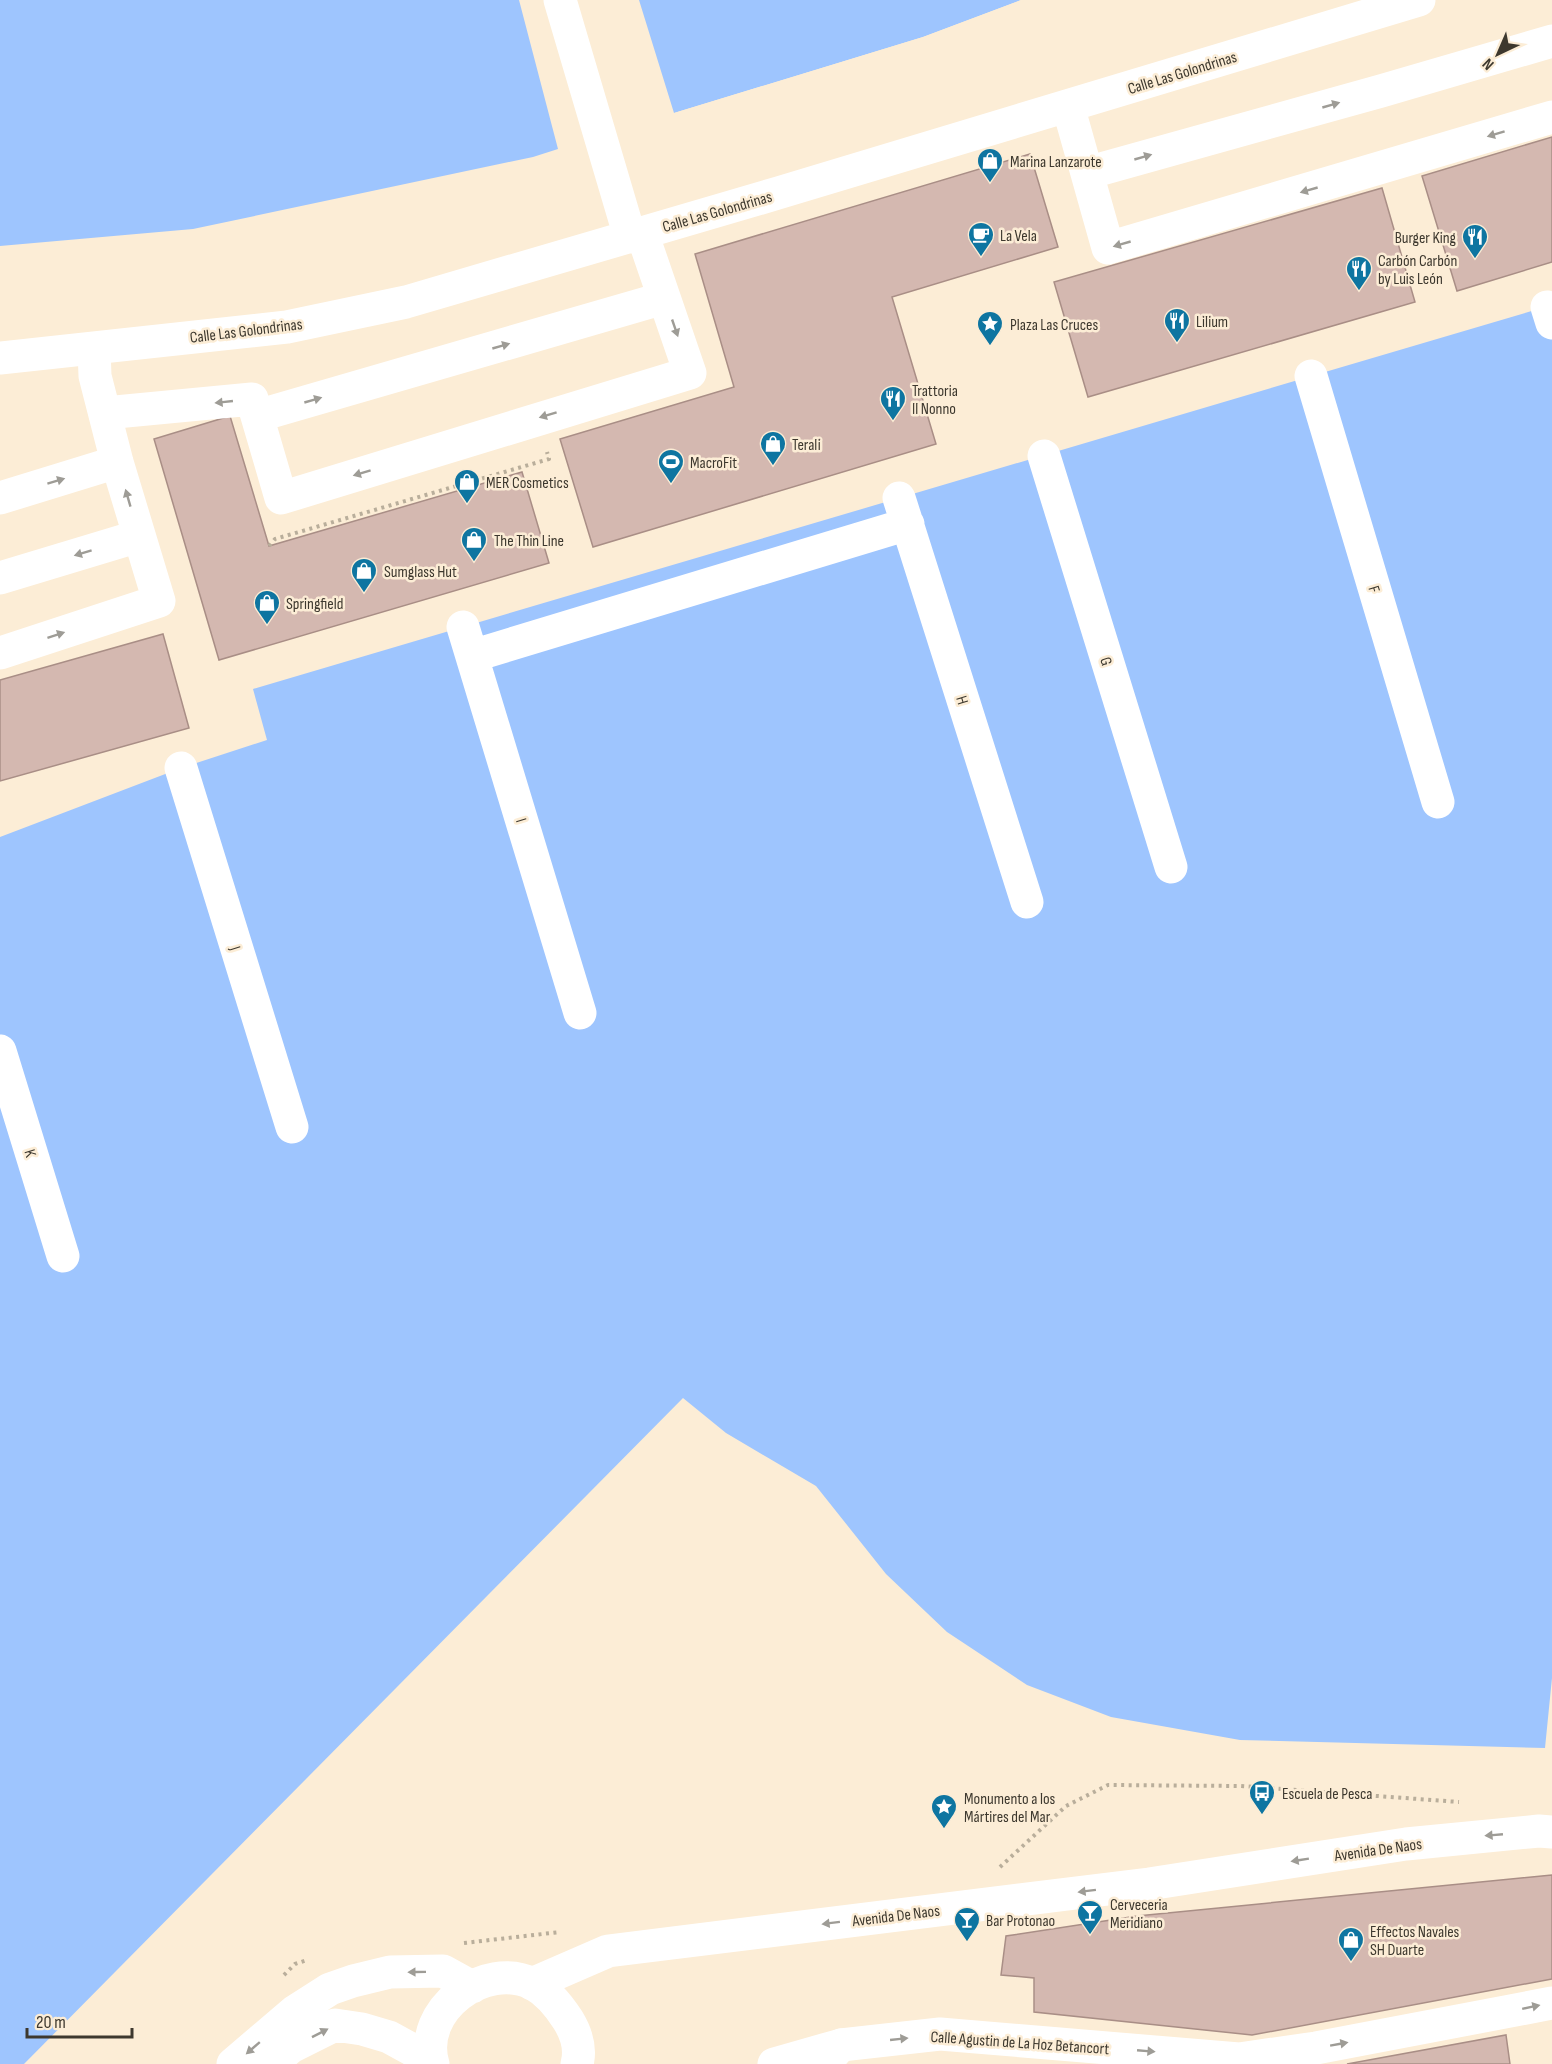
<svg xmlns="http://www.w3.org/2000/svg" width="1552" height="2064" font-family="'Sofia Sans Condensed',sans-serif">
	<rect width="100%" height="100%" fill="#fcedd6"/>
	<!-- water -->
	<path fill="#9ec5fe" d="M0,0H519L558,149L533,157L193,229L0,246Z
		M639,0H1021L923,37L674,113Z
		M1552,305V1678L1545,1748L1240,1740L1111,1717L1027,1685L947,1632L886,1574L816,1486L726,1433L683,1398L24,2064H0V837L181,768L267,740L253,689Z"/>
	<!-- pier -->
	<path fill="#fcedd6" d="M1021,0H1024L1022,3L923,40L675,116L674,113L923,37Z"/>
	<!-- building -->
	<path fill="#d4b8b0" stroke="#a98e86" stroke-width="1.5" d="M1552,137V262L1457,291L1422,176Z
		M1030,154L1058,247L892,297L936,444L593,547L560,439L734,387L695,254Z
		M1382,188L1415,302L1088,397L1054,282Z
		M230,416L269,546L522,472L549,563L219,660L154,439Z
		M163,634L189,728L0,781V680Z
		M1552,1875V1979L1252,2035L1034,2012V1978L1001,1975L1006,1936L1137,1916Z
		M1506,2035L1510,2064H1347Z"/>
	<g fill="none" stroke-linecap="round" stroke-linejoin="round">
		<!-- path -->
		<path stroke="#b9ae9b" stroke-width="4" stroke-dasharray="3 4.5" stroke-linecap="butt" d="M269,546L275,539L549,459L547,452
			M1000,1867L1066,1806L1108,1785L1241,1786L1459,1802
			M464,1943L560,1932
			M284,1975L295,1964L307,1960"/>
		<!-- minor -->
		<path stroke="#fff" stroke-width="33" d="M560,0L630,237
			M1068,106L1108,248L1552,117
			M1087,173L1381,91L1552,41
			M1547,307L1552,323
			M0,358L287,327L406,302L778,193L1419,0
			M1311,376L1438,802
			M105,413L252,399L281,498L690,373L642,233
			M257,416L664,298
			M1044,456L1171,867
			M0,498L117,462
			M899,498L1027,902
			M0,578L139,536
			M463,627L580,1013
			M0,653L159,601L117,462L95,376L94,348
			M472,656L908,524
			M181,768L292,1127
			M0,1051L63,1256
			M532,1984L608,1951L1149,1884L1406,1844L1539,1831L1552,1832
			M774,2064L841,2045L940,2034L1239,2059L1316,2048L1552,2003"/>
		<!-- major -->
		<path stroke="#fff" stroke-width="33" d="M233,2064L294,2012L330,1989L353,1981L390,1972L443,1971L472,1987
			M271,2064L291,2047L335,2025L362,2029L389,2037L431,2060
			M433,2064C417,2010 485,1960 533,1984C548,1992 559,2006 568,2020C576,2033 581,2049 577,2064
			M824,2064L841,2045"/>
	</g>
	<!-- one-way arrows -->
	<defs><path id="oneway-solid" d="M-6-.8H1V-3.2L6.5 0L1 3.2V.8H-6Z" transform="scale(1.5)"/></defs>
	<g fill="#9e9c96">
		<use href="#oneway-solid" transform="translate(1331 105) rotate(-16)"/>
		<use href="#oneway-solid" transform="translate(1496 134) rotate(163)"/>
		<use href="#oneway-solid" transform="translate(1143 157) rotate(-16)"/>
		<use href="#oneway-solid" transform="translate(1309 190) rotate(164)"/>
		<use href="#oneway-solid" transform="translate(1122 244) rotate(164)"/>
		<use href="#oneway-solid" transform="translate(675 328) rotate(71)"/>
		<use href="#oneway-solid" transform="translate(501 346) rotate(-16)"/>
		<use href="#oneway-solid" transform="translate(313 400) rotate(-16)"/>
		<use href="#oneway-solid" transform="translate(224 402) rotate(174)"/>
		<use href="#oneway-solid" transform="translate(548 415) rotate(163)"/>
		<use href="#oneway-solid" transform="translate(362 473) rotate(163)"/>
		<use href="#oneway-solid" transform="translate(56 481) rotate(-17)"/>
		<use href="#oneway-solid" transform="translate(128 498) rotate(-106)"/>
		<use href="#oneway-solid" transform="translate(83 553) rotate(163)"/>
		<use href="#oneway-solid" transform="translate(56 635) rotate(-18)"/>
		<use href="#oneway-solid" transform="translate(1494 1835) rotate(175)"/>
		<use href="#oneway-solid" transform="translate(1300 1860) rotate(171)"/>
		<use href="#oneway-solid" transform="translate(1087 1891) rotate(173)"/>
		<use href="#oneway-solid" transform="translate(831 1923) rotate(173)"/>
		<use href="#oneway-solid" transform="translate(417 1972) rotate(179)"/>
		<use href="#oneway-solid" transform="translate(1531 2007) rotate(-12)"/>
		<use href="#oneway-solid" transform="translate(320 2033) rotate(-27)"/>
		<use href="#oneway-solid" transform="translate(899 2039) rotate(-6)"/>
		<use href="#oneway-solid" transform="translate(1339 2044) rotate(-10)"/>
		<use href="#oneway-solid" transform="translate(253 2048) rotate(139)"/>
		<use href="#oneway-solid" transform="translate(1146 2051) rotate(5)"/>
	</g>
	<!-- icons -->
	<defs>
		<symbol id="shop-pin" viewBox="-11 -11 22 30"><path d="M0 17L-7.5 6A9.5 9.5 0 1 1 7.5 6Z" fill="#0e75a1" stroke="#fcedd6"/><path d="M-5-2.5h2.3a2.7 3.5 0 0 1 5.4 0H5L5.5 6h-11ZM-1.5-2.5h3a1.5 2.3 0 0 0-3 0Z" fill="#fff"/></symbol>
		<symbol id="cafe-pin" viewBox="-11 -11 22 30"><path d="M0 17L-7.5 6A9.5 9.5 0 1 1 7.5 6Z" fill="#0e75a1" stroke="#fcedd6"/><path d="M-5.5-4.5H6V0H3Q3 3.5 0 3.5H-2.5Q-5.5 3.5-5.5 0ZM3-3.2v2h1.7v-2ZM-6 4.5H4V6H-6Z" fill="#fff"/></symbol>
		<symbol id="restaurant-pin" viewBox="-11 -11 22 30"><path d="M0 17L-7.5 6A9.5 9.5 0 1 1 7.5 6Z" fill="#0e75a1" stroke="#fcedd6"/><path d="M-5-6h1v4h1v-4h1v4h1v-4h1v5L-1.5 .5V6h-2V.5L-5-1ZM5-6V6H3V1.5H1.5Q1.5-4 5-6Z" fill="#fff"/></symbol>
		<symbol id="sight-pin" viewBox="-11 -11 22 30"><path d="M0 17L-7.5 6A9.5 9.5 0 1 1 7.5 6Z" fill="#0e75a1" stroke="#fcedd6"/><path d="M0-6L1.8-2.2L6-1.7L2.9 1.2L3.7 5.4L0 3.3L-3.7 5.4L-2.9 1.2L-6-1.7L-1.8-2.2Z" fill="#fff"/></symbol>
		<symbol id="stadium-pin" viewBox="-11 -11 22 30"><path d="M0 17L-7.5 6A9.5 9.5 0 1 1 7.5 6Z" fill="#0e75a1" stroke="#fcedd6"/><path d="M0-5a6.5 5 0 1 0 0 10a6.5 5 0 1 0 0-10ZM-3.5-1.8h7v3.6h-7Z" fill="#fff"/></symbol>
		<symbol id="bus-pin" viewBox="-11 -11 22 30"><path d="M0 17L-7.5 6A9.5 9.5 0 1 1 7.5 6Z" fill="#0e75a1" stroke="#fcedd6"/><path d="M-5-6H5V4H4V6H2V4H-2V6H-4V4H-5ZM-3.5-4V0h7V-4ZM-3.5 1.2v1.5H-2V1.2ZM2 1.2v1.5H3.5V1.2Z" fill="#fff"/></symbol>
		<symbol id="bar-pin" viewBox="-11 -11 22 30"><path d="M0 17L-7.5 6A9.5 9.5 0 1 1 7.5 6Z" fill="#0e75a1" stroke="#fcedd6"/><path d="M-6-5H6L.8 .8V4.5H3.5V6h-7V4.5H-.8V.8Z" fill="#fff"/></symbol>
	</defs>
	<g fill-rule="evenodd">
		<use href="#shop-pin" x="975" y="146" width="30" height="40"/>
		<use href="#cafe-pin" x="966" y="220" width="30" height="40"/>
		<use href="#restaurant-pin" x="1460" y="222" width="30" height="40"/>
		<use href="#restaurant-pin" x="1344" y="254" width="30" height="40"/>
		<use href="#restaurant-pin" x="1162" y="306" width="30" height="40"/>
		<use href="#sight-pin" x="975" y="309" width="30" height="40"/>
		<use href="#restaurant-pin" x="878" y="384" width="30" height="40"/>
		<use href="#shop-pin" x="758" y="429" width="30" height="40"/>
		<use href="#stadium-pin" x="656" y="447" width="30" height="40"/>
		<use href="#shop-pin" x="452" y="467" width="30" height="40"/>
		<use href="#shop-pin" x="459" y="525" width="30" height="40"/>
		<use href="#shop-pin" x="349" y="556" width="30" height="40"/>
		<use href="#shop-pin" x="252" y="588" width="30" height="40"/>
		<use href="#bus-pin" x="1247" y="1778" width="30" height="40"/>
		<use href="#sight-pin" x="929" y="1792" width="30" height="40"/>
		<use href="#bar-pin" x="1075" y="1898" width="30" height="40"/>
		<use href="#bar-pin" x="952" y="1905" width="30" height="40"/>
		<use href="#shop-pin" x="1336" y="1925" width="30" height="40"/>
	</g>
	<g text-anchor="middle" stroke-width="5" stroke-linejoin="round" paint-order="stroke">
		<!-- street labels -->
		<g font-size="16" fill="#3d382e" stroke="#fcedd6">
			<text transform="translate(1182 72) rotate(-17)" y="6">Calle Las Golondrinas</text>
			<text transform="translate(717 211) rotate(-16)" y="6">Calle Las Golondrinas</text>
			<text transform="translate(246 330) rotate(-7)" y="6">Calle Las Golondrinas</text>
			<text transform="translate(1375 589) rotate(73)" y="6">F</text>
			<text transform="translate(1107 661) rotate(73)" y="6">G</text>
			<text transform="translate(963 700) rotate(73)" y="6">H</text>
			<text transform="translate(522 820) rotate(73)" y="6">I</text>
			<text transform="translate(236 948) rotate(73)" y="6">J</text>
			<text transform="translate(31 1153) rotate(73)" y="6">K</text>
			<text transform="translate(1378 1849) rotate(-8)" y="6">Avenida De Naos</text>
			<text transform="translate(896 1915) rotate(-7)" y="6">Avenida De Naos</text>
			<text transform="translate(1020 2042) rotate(4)" y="6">Calle Agustin de La Hoz Betancort</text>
		</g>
		<!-- poi labels -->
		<g font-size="16" fill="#3d382e" stroke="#fcedd6" text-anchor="start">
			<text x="1010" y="167">Marina Lanzarote</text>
			<text x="1000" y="241">La Vela</text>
			<text x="1456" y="243" text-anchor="end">Burger King</text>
			<text x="1378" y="266">Carbón Carbón<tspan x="1378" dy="18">by Luis León</tspan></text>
			<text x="1196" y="327">Lilium</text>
			<text x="1010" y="330">Plaza Las Cruces</text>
			<text x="912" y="396">Trattoria<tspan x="912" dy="18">Il Nonno</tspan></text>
			<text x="792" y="450">Terali</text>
			<text x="690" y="468">MacroFit</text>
			<text x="486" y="488">MER Cosmetics</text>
			<text x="494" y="546">The Thin Line</text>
			<text x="384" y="577">Sumglass Hut</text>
			<text x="286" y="609">Springfield</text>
			<text x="1282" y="1799">Escuela de Pesca</text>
			<text x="964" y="1804">Monumento a los<tspan x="964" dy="18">Mártires del Mar</tspan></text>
			<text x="1110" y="1910">Cerveceria<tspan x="1110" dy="18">Meridiano</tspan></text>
			<text x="986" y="1926">Bar Protonao</text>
			<text x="1370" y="1937">Effectos Navales<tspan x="1370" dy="18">SH Duarte</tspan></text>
		</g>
	</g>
	<!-- north arrow -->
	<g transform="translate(1498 54) rotate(224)" stroke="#fcedd6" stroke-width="4.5" paint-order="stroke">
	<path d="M0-4.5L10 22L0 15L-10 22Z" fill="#3d382e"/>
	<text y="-9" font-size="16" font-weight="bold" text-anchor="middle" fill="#3d382e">N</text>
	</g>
	<!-- scale -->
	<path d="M27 2028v9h105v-9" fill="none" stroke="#3d382e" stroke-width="3"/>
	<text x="36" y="2028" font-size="18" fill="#3d382e" stroke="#fcedd6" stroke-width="4.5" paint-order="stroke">20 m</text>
</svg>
